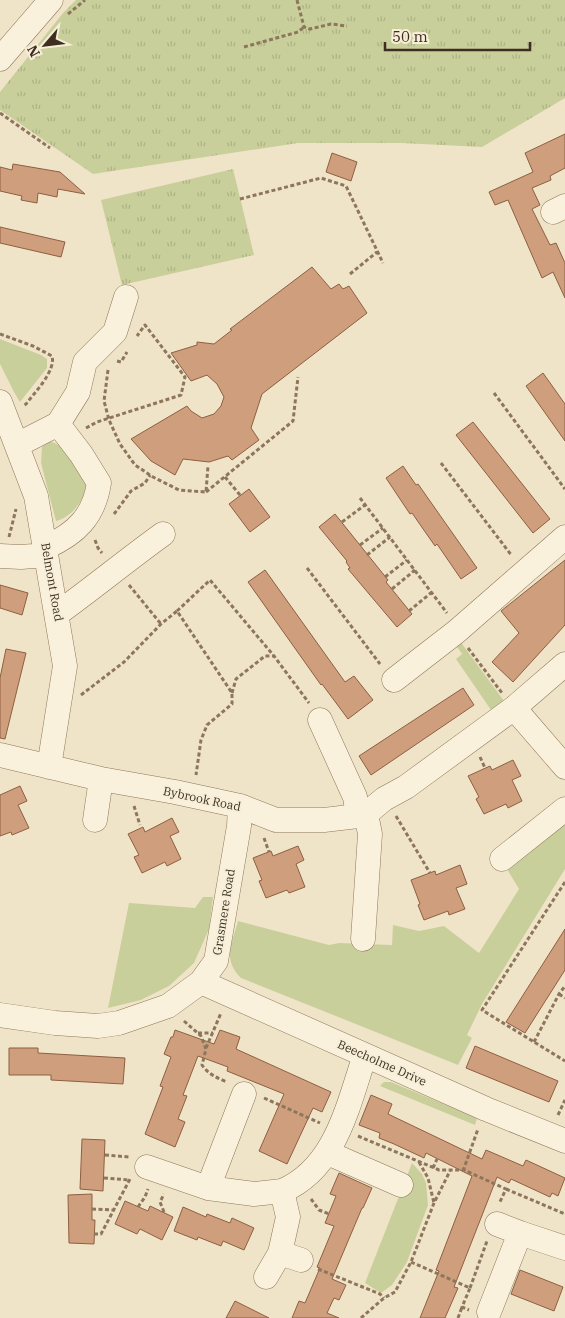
<svg xmlns="http://www.w3.org/2000/svg" width="565" height="1318" font-family="'IBM Plex Serif',serif">
	<defs>
		<pattern id="park-tufts" width="24" height="20" patternUnits="userSpaceOnUse" patternTransform="scale(1.25)"><rect width="24" height="20" fill="#c9cf9b"/><path d="M3 7l-1-3M5 7V3M7 7l1-3M15 17l-1-3M17 17v-4M19 17l1-3" fill="none" stroke="#aeb285"/></pattern>
	</defs>
	<rect width="100%" height="100%" fill="#f0e4c8"/>
	<!-- grass -->
	<path fill="#c9cf9b" d="M0,339L41,355L47,359V368L20,402L14,392L0,364Z
		M48,441C68,445 78,468 88,485C83,501 72,517 56,521L41,463L42,447Z
		M457,637L504,701L491,710L456,659L462,654L453,641Z
		M565,822V869L482,1004L467,1035L472,1038L458,1065L241,978C222,959 232,944 238,921L329,945L339,943L392,945L393,925L419,931L444,926L479,953L519,889L507,869Z
		M203,897H213L209,929L194,963L169,986L141,1000L108,1008L129,903L195,908Z
		M384,1082H391L477,1118L475,1125L380,1086Z
		M412,1163L422,1174L426,1183L428,1205L407,1262L392,1285L381,1293L365,1283Z"/>
	<!-- park -->
	<path fill="url(#park-tufts)" d="M76,0H565V98L482,147L401,143H298L93,174L0,110V92L63,13Z
		M233,169L254,255L122,285L101,200Z"/>
	<!-- building -->
	<path fill="#cf9f7d" stroke="#8d5f41" d="M565,134V168L550,176L551,180L532,188L540,205L532,209L550,245L556,243L565,263V298L553,272L542,278L508,200L495,205L489,192L533,172L525,153Z
		M332,153L357,162L351,181L326,172Z
		M13,164L60,172L85,194L58,189L57,197L38,193L37,203L21,200L22,196L0,191V167L12,170Z
		M0,227L65,242L61,257L0,243Z
		M312,267L331,289L339,284L343,289L349,286L367,313L262,394L251,428L259,440L232,460L228,456L209,462L183,459L175,475L151,461L131,439L187,406L191,411L202,418L214,414L221,406L224,397L217,384L207,375L191,381L171,353L197,345V342L214,344L232,330L230,329Z
		M543,373L565,404V441L526,386Z
		M473,422L550,519L533,533L456,435Z
		M403,466L416,485L418,484L477,568L461,579L437,544L435,546L412,513L410,514L386,478Z
		M249,489L270,517L250,532L229,504Z
		M335,514L388,580L386,582L412,614L397,627L348,569L350,568L346,562L347,561L319,527Z
		M565,560V625L513,682L492,662L519,633L501,611Z
		M265,570L345,682L354,676L373,700L348,719L322,684L321,685L248,582Z
		M0,585L28,593L22,615L0,608Z
		M6,649L26,653L5,739L0,738V678Z
		M463,688L474,705L371,775L359,756Z
		M513,760L521,776L512,780L522,801L508,808L506,804L484,814L476,799L479,797L468,776L490,766L492,770Z
		M20,786L27,801L18,805L29,828L12,835L11,832L0,836V795Z
		M172,818L179,832L170,836L181,859L167,866L165,862L142,873L134,857L139,855L128,834L143,827L145,832Z
		M298,846L304,860L296,864L305,887L289,893L287,890L266,898L259,881L262,880L253,858L271,851L273,856Z
		M460,865L467,884L456,888L465,909L449,915L448,911L424,920L418,905L420,904L411,880L435,871L436,875Z
		M565,929V970L525,1033L506,1022Z
		M175,1030L214,1044L220,1030L240,1037L236,1049L331,1092L322,1112L313,1108L287,1164L259,1151L284,1094L227,1071L228,1067L198,1056L183,1095L187,1096L178,1119L185,1122L175,1147L145,1134L163,1087L160,1086L171,1057L164,1054L171,1037H173Z
		M475,1046L558,1081L549,1102L466,1068Z
		M9,1048H38V1053L125,1058L123,1084L51,1080V1075H9Z
		M371,1095L392,1104L388,1114L482,1159L486,1150L523,1166L526,1160L565,1178L558,1196L552,1193L550,1197L511,1179L509,1183L497,1177L454,1287L458,1288L445,1318H420L439,1271L436,1270L472,1176L426,1153L424,1158L394,1144L379,1138L380,1133L359,1125Z
		M82,1139L105,1140L103,1191L80,1189Z
		M339,1173L372,1188L363,1208H362L332,1279L346,1285L339,1300L334,1298L327,1313L339,1318H292L299,1301L305,1303L320,1268L317,1267L334,1226L325,1223L336,1196L330,1194Z
		M92,1194V1220H95L94,1244L69,1243L68,1195Z
		M125,1201L148,1211L150,1206L173,1217L162,1240L140,1229L137,1234L115,1224Z
		M183,1207L206,1217L207,1214L230,1223L232,1218L254,1228L244,1250L223,1241L221,1246L198,1237L197,1240L174,1231Z
		M520,1270L563,1287L554,1311L511,1294Z
		M235,1301L269,1318H226Z"/>
	<g fill="none" stroke-linecap="round" stroke-linejoin="round">
		<defs>
			<path id="minor" d="M0,59L51,0
				M553,212L565,206
				M0,402L36,496L65,666L49,767
				M58,424L78,392L85,362L115,332L126,297
				M17,445L58,424L81,454L99,483C94,516 76,534 46,547
				M0,556L21,557L46,555
				M57,614C93,588 127,560 163,534
				M394,680L456,632L565,537
				M514,708L565,767
				M320,720L355,797L358,816
				M0,755L101,779L175,792L240,806L276,820H324L358,816L366,814L384,799L406,787L514,708L565,664
				M95,820L101,779
				M502,859L565,809
				M363,939L370,834L366,814
				M201,982L486,1109L565,1141
				M0,1015L55,1023L98,1026L119,1023L168,1006L201,982L216,961L239,826L240,806
				M328,1153L401,1185
				M147,1167L208,1188L254,1194L282,1191
				M208,1188L244,1094
				M497,1224L520,1233
				M301,1260L280,1253L288,1217L282,1191C336,1168 348,1105 365,1055
				M266,1277L280,1253
				M489,1312L520,1233L565,1248"/>
		</defs>
		<!-- minor casing -->
		<use href="#minor" stroke="#8d765c" stroke-width="25"/>
		<!-- path -->
		<path stroke="#8d765c" stroke-width="3" stroke-dasharray="4 2.5" stroke-linecap="butt" d="M297,0L304,27L310,29L331,24L347,26
			M68,14L85,0
			M244,47L298,32L304,27
			M0,113L50,148
			M240,199L321,178L346,186L383,263
			M350,274L377,252
			M0,334L33,346L52,356C56,371 35,392 26,404L23,406
			M117,361L121,362L127,352
			M108,370L104,401L109,420L120,444L135,465L153,477L179,490L206,492L208,466
			M494,393L565,489
			M86,428L97,422L181,395L185,377L145,325L137,336
			M441,463L512,556
			M225,477L240,495
			M206,492L293,421L298,377
			M360,498L447,613
			M114,514L131,491L145,483L150,475
			M342,522L365,505
			M9,537L16,509
			M95,540L98,548L102,553
			M360,545L383,528
			M367,555L390,537
			M307,568L380,664
			M385,577L407,560
			M129,585L161,624
			M392,589L415,570
			M177,611L210,580L274,656L309,703
			M409,611L432,592
			M468,648L502,693
			M232,693L236,679L265,656H273
			M81,695L124,662L161,624L177,611L232,693V704L207,725L201,740L196,775
			M480,757L485,768
			M134,806L140,825
			M396,816L430,873
			M264,838L269,852
			M565,882L482,1010L565,1061
			M559,994L565,998
			M184,1021L201,1036L206,1049L202,1065C208,1074 217,1078 227,1082
			M198,1033H213
			M534,1042L559,994L565,986
			M206,1048L221,1013
			M264,1098L320,1123
			M558,1115L565,1100
			M358,1136L439,1170H464L506,1189L499,1204
			M105,1155L129,1157
			M419,1162L428,1178L434,1203
			M433,1168L437,1159
			M463,1171L478,1129
			M104,1178L129,1180
			M506,1189L565,1214
			M311,1199L319,1210L329,1214
			M138,1207L145,1197L148,1189
			M92,1209L113,1210
			M164,1212L160,1202L164,1194
			M94,1234H101L130,1179
			M411,1262L470,1288L462,1307L469,1310
			M318,1269L380,1294L384,1298
			M470,1288L487,1241
			M361,1318L384,1298L395,1292L411,1262L434,1203L450,1171
			M458,1318L462,1307"/>
		<!-- minor -->
		<use href="#minor" stroke="#faf1dc" stroke-width="24"/>
	</g>
	<g text-anchor="middle" stroke-width="4" stroke-linejoin="round" paint-order="stroke">
		<!-- street labels -->
		<g font-size="12" fill="#3d2e20" stroke="#f7eed8">
			<text transform="translate(52 582) rotate(80)" y="4">Belmont Road</text>
			<text transform="translate(202 799) rotate(12)" y="4">Bybrook Road</text>
			<text transform="translate(224 912) rotate(-81)" y="4">Grasmere Road</text>
			<text transform="translate(382 1063) rotate(24)" y="4">Beecholme Drive</text>
		</g>
	</g>
	<!-- north arrow -->
	<g transform="translate(45 45) rotate(242)" stroke="#f7eed8" stroke-width="4" paint-order="stroke">
	<path d="M0-4L9 19L0 12L-9 19Z" fill="#3d2e20"/>
	<text y="-8" font-size="14" font-weight="bold" text-anchor="middle" fill="#3d2e20">N</text>
	</g>
	<!-- scale -->
	<path d="M385 42v8h145v-8" fill="none" stroke="#3d2e20" stroke-width="2.5"/>
	<text x="392" y="42" font-size="15" fill="#3d2e20" stroke="#f7eed8" stroke-width="4" paint-order="stroke">50 m</text>
</svg>
